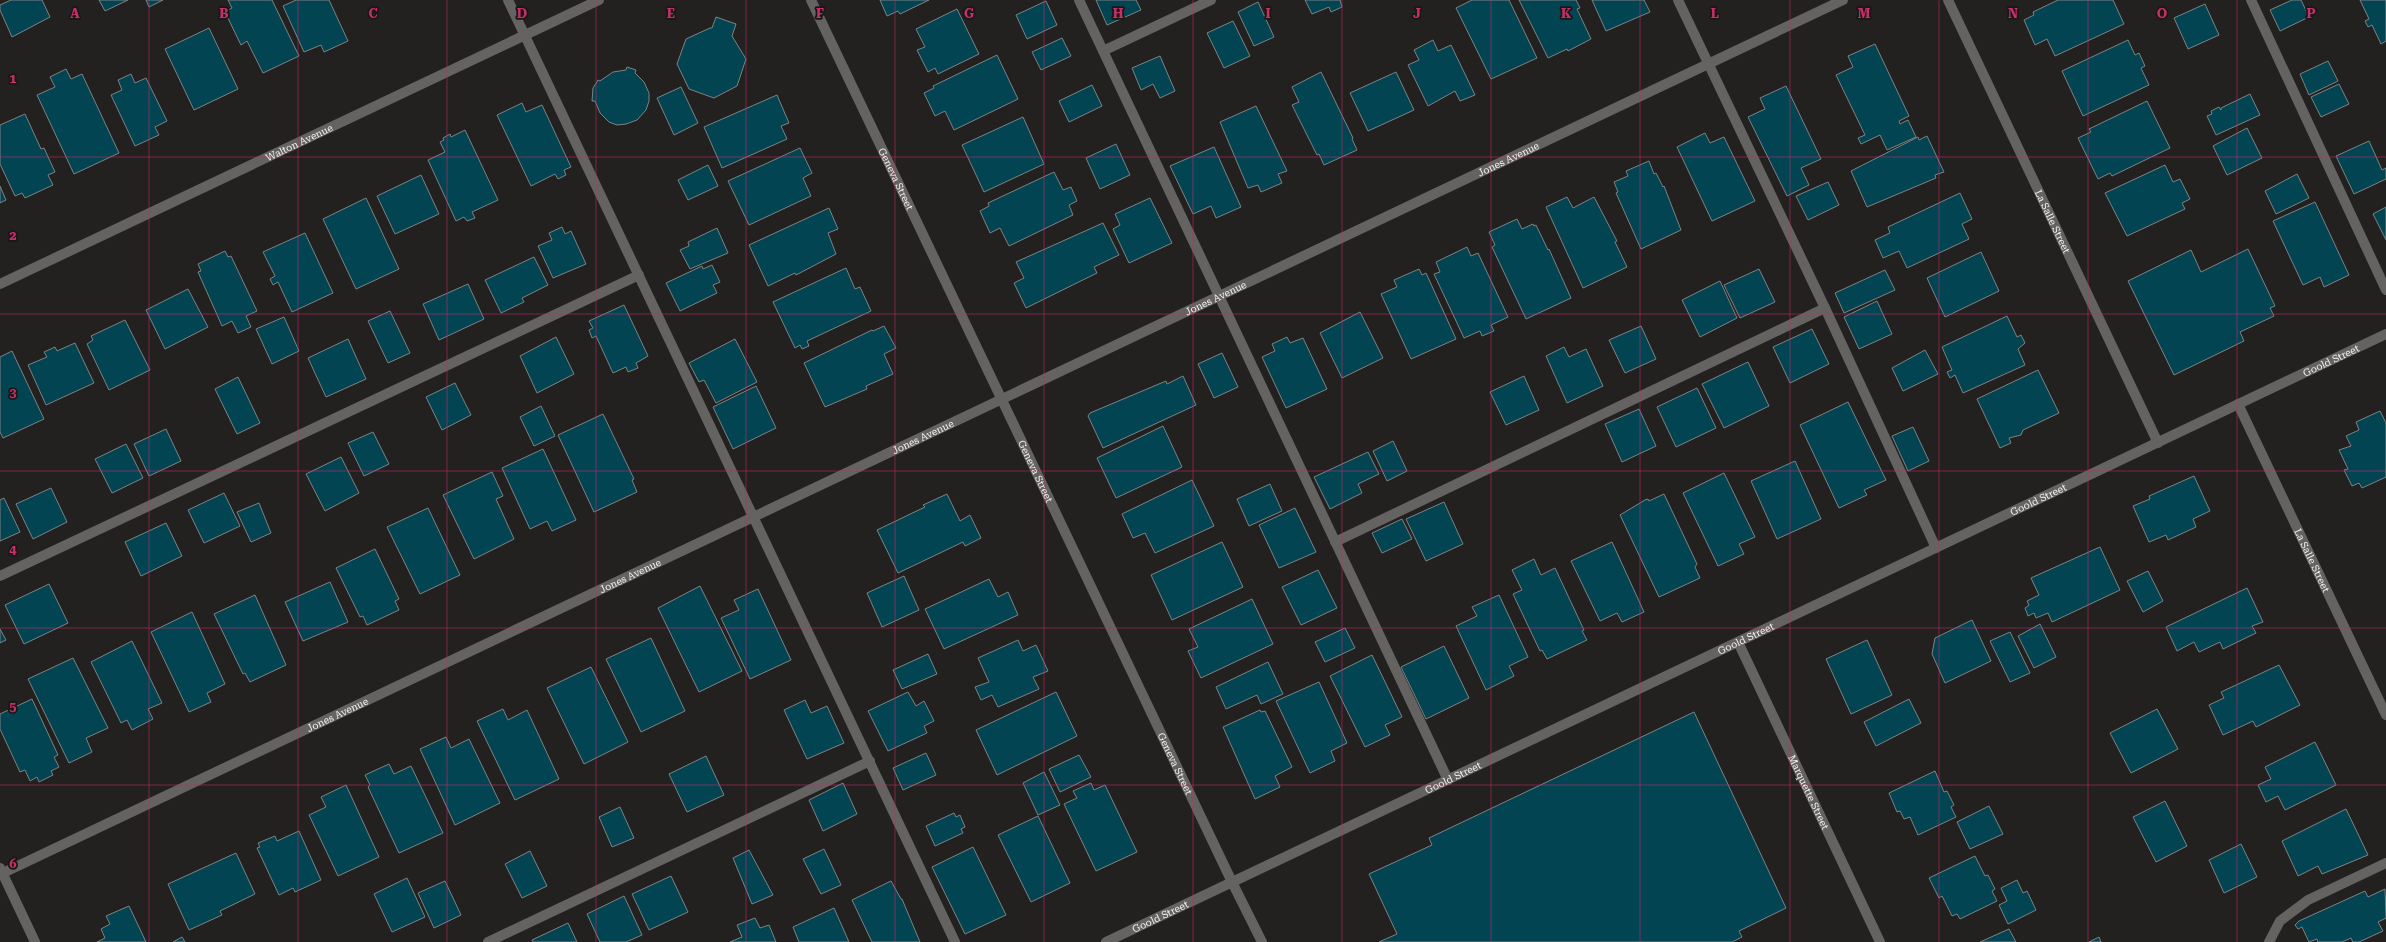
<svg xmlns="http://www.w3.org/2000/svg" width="2386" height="942" font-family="'Roboto Serif',serif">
	<rect width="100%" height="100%" fill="#23211f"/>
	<!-- building -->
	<path fill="#034453" stroke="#7e8283" d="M11,0H42L50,17L12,37L0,10V5Z
		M99,0H128L105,11Z
		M146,0H163L149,7Z
		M228,0H272L299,56L263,73L247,41L241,45L225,12L232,8Z
		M296,0H329L348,41L324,52L321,45L304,52L283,6Z
		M880,0H929L900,14L898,11L887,16Z
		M1096,0H1136L1141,10L1107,25Z
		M1305,0H1340L1342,7L1331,12L1329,7L1312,14Z
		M1472,0H1509L1537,58L1491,79L1456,8Z
		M1519,0H1576L1580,8L1577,9L1591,39L1568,51L1567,49L1548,58Z
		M1592,0H1644L1650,12L1606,31Z
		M2058,0H2113L2124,24L2055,56L2047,39L2035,45L2024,20L2034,15L2033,12Z
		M2292,0H2301L2309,17L2280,31L2270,10Z
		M2360,0H2386V41L2381,44L2372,25L2368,27L2365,21L2369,19Z
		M1046,1L1057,25L1027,39L1016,15Z
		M1258,2L1274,37L1254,46L1238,12Z
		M2205,4L2219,35L2188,49L2174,18Z
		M957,9L979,54L938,74L935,68L928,72L917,50L925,47L916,29Z
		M716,17L736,24L732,36L746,59L737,86L714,98L689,89L677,64L686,39L710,28H712Z
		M1233,21L1250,56L1224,68L1207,33Z
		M209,28L238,89L194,110L165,49Z
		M1062,38L1071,56L1041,70L1032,52Z
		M1433,40L1438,51L1451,45L1475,95L1460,101L1455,91L1428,106L1408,65L1419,60L1414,50Z
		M2128,40L2135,55L2139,53L2145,66L2141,68L2149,85L2083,116L2062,71Z
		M1875,44L1909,116L1899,121L1900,124L1908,120L1916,137L1887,150L1880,135L1861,144L1858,138L1865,135L1836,75L1853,67L1848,56Z
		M997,55L1018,99L954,130L945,111L935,116L924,93L934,88L933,86Z
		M1160,56L1175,91L1160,98L1153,84L1141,90L1132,68Z
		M2328,61L2338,81L2309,95L2300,74Z
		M627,67L636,70L635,73L644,82L649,93V101L646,110L637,120L626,124L617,125L609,122L600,113L595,101H592L593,88L598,80L600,81L613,72L626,70Z
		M66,69L71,79L82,74L119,153L74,174L37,95L55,87L50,77Z
		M1321,72L1353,138L1352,139L1357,150L1324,165L1319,154L1317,155L1292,105L1299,102L1292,87Z
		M1396,72L1414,110L1368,131L1350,93Z
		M131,74L135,83L146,78L167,121L155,127L159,135L135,146L111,95L122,90L118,80Z
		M2339,84L2349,104L2321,117L2311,97Z
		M1092,85L1102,106L1069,122L1059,101Z
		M1786,86L1821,159L1801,168L1809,185L1787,196L1748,117L1765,109L1760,98Z
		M681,87L698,123L674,135L657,98Z
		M2250,94L2260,115L2216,135L2207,116L2212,114L2211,111L2219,107L2221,110V108Z
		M777,95L789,123L781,126L787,139L722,168L704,127Z
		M2147,101L2170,148L2112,176L2110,173L2098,179L2078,138L2091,132L2089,129Z
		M522,103L526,112L542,105L571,167L564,170L566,175L558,179L555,174L531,186L497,115Z
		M1256,106L1287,171L1278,174L1282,183L1261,192L1258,185L1248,188L1220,122Z
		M25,114L41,149L44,148L55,172L48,175L53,185L25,198L22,193L15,196L0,164V125Z
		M1023,117L1044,164L984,192L962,145Z
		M2247,128L2262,158L2227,175L2213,146Z
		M465,130L498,200L472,212L475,218L467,221L464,217L456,221L428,160L445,152L440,142L444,140L443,138L450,134L451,137Z
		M1705,133L1710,143L1724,137L1755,201L1712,221L1677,147Z
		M1927,136L1944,172L1935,175L1936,178L1867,207L1851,171L1918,137L1919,140Z
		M2369,141L2382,170L2386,168V179L2354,194L2336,156Z
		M1116,144L1130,175L1100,189L1086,158Z
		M1214,147L1241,207L1216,218L1211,206L1193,214L1170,166Z
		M800,148L812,173L803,178L811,196L749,225L728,181Z
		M1649,161L1654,174L1656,173L1663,187L1664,186L1681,230L1641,249L1616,193L1618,192L1614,182L1628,176L1626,171Z
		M708,165L718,186L688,200L678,180Z
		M2165,165L2173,182L2180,179L2190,199L2182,203L2185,209L2127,236L2105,193Z
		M1054,172L1063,190L1071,187L1077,201L1069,205L1073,215L1009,246L1000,228L990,233L980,211L989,206L988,203Z
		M2297,174L2309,198L2276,214L2265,191Z
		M421,175L439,214L395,234L377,196Z
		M1828,182L1839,205L1808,220L1796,196Z
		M0,186L6,200L0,203Z
		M1960,193L1972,219L1962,224L1969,239L1907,268L1899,251L1883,258L1875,240L1890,233L1888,227Z
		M1567,197L1573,208L1594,197L1617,241L1615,242L1627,267L1583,288L1546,207Z
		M366,198L399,269L356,289L323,219Z
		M1150,198L1172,243L1129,263L1113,229L1120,225L1115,214Z
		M2315,202L2349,275L2324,287L2320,277L2303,285L2273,221Z
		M2386,207V240L2373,214Z
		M829,208L838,229L828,233L836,254L796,275L795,273L768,286L749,245Z
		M1517,219L1522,229L1533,224L1534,226L1536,225L1548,250L1549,249L1571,298L1526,319L1492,247L1495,245L1489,232Z
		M1103,223L1119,255L1094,267L1097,273L1026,308L1014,283L1024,278L1016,262Z
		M562,227L565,234L571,231L586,264L553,278L538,246L552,240L549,233Z
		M717,228L728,253L690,269L680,250L689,246L688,242Z
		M305,233L333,293L292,312L278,282L273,285L270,279L275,276L263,252Z
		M1467,247L1471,256L1478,253L1508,317L1491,325L1494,331L1482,336L1480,331L1464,338L1434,274L1440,272L1436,262Z
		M2248,249L2275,306L2270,308L2274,316L2240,332L2244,341L2174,375L2128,281L2191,250L2201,272Z
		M225,251L228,257L231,256L257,311L246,316L251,327L238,333L232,321L222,326L198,272L201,271L198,264Z
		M1981,252L1999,291L1945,317L1927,278Z
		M534,257L548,285L522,298L524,302L501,313L485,280Z
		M712,265L720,282L713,285L717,293L680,311L666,283L702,266L703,269Z
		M846,268L855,289L860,287L871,311L807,341L809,346L802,349L800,345L795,348L773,302Z
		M1419,269L1422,275L1426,273L1456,339L1411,359L1381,294L1397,287L1394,280Z
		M1759,269L1775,302L1740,318L1724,285Z
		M1885,270L1895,290L1844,313L1835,293Z
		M1720,281L1737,318L1700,337L1682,300Z
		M468,284L484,319L439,340L423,304Z
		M188,289L208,327L165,349L146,310Z
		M1877,301L1892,334L1859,349L1844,317Z
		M624,305L648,356L636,363L638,368L628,372L626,367L613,373L596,336L592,338L589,330L593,328L589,321Z
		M390,311L410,353L388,363L368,321Z
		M1360,312L1383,358L1342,378L1320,333Z
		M2007,316L2017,337L2021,335L2025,343L2018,349L2025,365L1963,393L1955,375L1950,378L1947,372L1952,370L1942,347Z
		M284,317L299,351L272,364L256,329Z
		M125,320L150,370L109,390L87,344L93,340L91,336Z
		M884,326L896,348L884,354L893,374L866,386L867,389L825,407L804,363L872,330L873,331Z
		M1641,326L1656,359L1625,373L1609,340Z
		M1812,329L1829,364L1790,383L1773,347Z
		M556,337L574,374L537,393L520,356Z
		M1287,337L1290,343L1303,338L1327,389L1286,408L1262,357L1275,351L1272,344Z
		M348,339L366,379L326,397L308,358Z
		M735,339L757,382L716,403L704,380L699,382L689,363Z
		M75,343L94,383L46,405L28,365L47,357L44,352L55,347L57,351Z
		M1564,347L1569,357L1586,349L1603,386L1567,403L1546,356Z
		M1925,350L1938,374L1903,391L1892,368Z
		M12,351L44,419L3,438L0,432V357Z
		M1222,353L1238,387L1214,398L1198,364Z
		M1748,362L1769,406L1724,428L1702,384Z
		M2038,370L2059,413L2023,430L2021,435L2009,438L2011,443L2000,448L1977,399Z
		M1183,376L1196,405L1103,448L1088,416L1090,413L1166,381L1167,384Z
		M1524,376L1539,410L1506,425L1490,392Z
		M238,377L260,423L237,434L215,389Z
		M455,383L471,415L442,430L426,397Z
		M756,386L776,428L733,449L713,407Z
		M1697,388L1716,428L1676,447L1657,407Z
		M1848,402L1886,480L1864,490L1867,495L1839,508L1800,425Z
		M541,406L555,436L534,446L520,417Z
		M1639,409L1656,446L1622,462L1605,424Z
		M2380,411L2386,423V477L2362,488L2359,483L2352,486L2344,470L2348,469L2339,450L2351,446L2346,436L2359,430L2356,422Z
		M603,414L634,479L632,480L637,492L594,512L558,435Z
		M1163,426L1182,467L1116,498L1097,458Z
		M1913,427L1929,461L1908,471L1892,436Z
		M166,429L181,461L149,476L134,444Z
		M373,432L389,464L364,476L348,443Z
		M1393,441L1407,471L1387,481L1373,451Z
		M126,444L143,478L112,493L95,459Z
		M543,449L576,520L552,531L547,521L530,529L502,468Z
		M1368,452L1379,474L1358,484L1362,493L1330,509L1314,477Z
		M341,457L359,493L325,511L306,474Z
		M1795,461L1821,519L1777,539L1751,481Z
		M492,472L503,496L496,499L514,539L474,559L443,495Z
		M1724,473L1755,537L1739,544L1744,554L1718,566L1683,493Z
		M2194,476L2210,511L2193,519L2196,527L2168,540L2166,535L2149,542L2133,506L2150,499L2149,496Z
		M1192,480L1214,526L1155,553L1145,533L1133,538L1122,514Z
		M1270,484L1282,511L1249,526L1237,499Z
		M51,488L67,522L33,539L16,504Z
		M224,493L240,526L204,543L188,510Z
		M947,494L960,521L970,515L981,538L965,546L963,542L898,573L877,530L925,507L923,505Z
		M1664,494L1697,564L1695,567L1700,578L1659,597L1620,515L1645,500L1648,499L1649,501Z
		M4,498L20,532L0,541V500Z
		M1444,502L1463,544L1426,561L1406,519Z
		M259,503L271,533L251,542L237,512Z
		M428,508L460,575L420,594L387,527Z
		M1295,508L1316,552L1279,568L1259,525Z
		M1402,519L1412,539L1382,553L1372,533Z
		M166,523L182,556L141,576L125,542Z
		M1222,542L1243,587L1172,620L1151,575Z
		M1612,542L1644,612L1622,622L1617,613L1600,621L1571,561Z
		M2100,547L2120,590L2052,622L2048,613L2036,618L2034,613L2028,616L2025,608L2029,605L2027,601L2039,595L2031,578Z
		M375,549L399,599L395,601L399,610L367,625L363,616L360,617L336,568Z
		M1534,559L1541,575L1555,568L1584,630L1582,631L1587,640L1547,659L1542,650L1540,651L1513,594L1522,590L1512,570Z
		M1318,570L1337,608L1301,625L1282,587Z
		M2148,571L2163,601L2143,612L2127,581Z
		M904,576L919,610L882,627L867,593Z
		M989,579L998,597L1008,592L1018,615L944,649L925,609Z
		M330,582L348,622L303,641L285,602Z
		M49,584L68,623L24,644L5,605Z
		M700,586L742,671L699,692L658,608Z
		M2247,588L2263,622L2252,626L2256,633L2223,649L2220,642L2199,652L2194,642L2177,651L2166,627Z
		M758,589L791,660L750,679L721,618L739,610L734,600Z
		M255,595L286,665L250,682L245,673L243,674L214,614Z
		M1499,595L1528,657L1509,666L1514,676L1486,690L1456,626L1477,616L1472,607Z
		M1252,599L1273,644L1201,678L1188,651L1198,647L1189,629Z
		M192,612L225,684L207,693L211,702L189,712L151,632Z
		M1972,620L1991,661L1945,683L1932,654L1935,638Z
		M2040,624L2056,657L2034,668L2018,636Z
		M1345,628L1355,648L1325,662L1315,642Z
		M0,629L6,640L0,643Z
		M2010,632L2030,673L2010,682L1990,641Z
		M651,638L685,711L641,732L606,659Z
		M1018,640L1023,651L1036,645L1048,671L1033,677L1039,689L998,707L992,695L981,700L975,687L989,682L978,658Z
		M1867,640L1892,695L1851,714L1826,659Z
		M132,641L162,703L148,709L153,719L132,730L127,720L121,723L91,662Z
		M1444,646L1469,698L1426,719L1401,667Z
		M928,654L937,674L902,689L893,670Z
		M1372,655L1402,717L1385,725L1390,735L1365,747L1330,676Z
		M73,658L108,728L86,738L92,752L69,763L28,679Z
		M1268,662L1283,694L1261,704L1257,695L1226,709L1216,687Z
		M2279,665L2300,705L2256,727L2253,721L2223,735L2209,705L2224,698L2221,692Z
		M591,667L628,742L584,764L547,688Z
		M1319,682L1347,743L1331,751L1335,761L1310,773L1276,701Z
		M908,692L916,706L924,701L934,721L924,726L927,733L888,751L868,711Z
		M1056,692L1077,736L997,775L976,730Z
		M32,699L58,755L54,757L59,767L51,771L53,775L39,782L37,777L30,781L25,770L20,772L0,729V714Z
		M1909,699L1921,723L1876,746L1864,722Z
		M805,700L811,713L827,706L844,743L807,759L784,710Z
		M503,709L508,720L527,710L559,779L515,800L477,721Z
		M2157,709L2178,749L2131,773L2110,733Z
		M1260,710L1261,712L1265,711L1292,767L1275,776L1280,787L1255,799L1223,727Z
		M1694,712L1786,908L1739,931L1742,937L1732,942H1379L1397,934L1369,874L1432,845L1429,838Z
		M446,737L451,748L469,739L500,803L455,825L420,749Z
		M2315,742L2336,785L2285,810L2278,796L2266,802L2258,785L2271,779L2265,767Z
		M926,753L936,775L903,790L893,768Z
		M1079,755L1091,777L1060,792L1049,769Z
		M706,756L724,795L687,812L669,774Z
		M389,764L394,774L411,766L443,833L399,853L368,787L370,785L365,775Z
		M1935,771L1944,792L1947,791L1954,805L1951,807L1956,817L1918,835L1910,817L1904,819L1900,811L1897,812L1889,793Z
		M1044,772L1060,805L1038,815L1023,783Z
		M843,783L857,814L823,831L809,800Z
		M1091,783L1094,790L1105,785L1137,852L1096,871L1064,804L1077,798L1073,791Z
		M346,785L379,857L338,876L309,815L326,807L321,797Z
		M2165,801L2187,846L2156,862L2133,817Z
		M1989,806L2003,834L1970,849L1957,822Z
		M620,807L634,838L612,847L599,817Z
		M2346,809L2368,855L2322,874L2318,866L2298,876L2282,841Z
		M954,813L956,817L960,815L965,827L961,829L963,833L935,846L926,826Z
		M1038,816L1070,883L1031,902L998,835Z
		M299,831L321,880L295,892L293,888L279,895L257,848L260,847L258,843L275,836L277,841Z
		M2241,844L2257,877L2224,893L2209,860Z
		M973,847L1006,915L965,934L932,867Z
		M824,849L841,885L821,894L803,859Z
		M749,850L773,895L752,904L733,858Z
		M530,851L547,886L522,898L505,864Z
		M236,853L255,894L220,911L222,915L189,930L168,884Z
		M1975,856L1985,876L1988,875L1995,889L1992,891L1997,901L1960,919L1957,914L1952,916L1942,896L1939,898L1929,878Z
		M671,876L688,912L649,930L632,894Z
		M407,878L425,917L392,932L374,894Z
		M2017,880L2023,893L2027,891L2036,910L2008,924L1999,905L2007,901L2001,888Z
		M445,881L461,915L434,928L418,893Z
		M891,881L901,899H902L920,942H872L852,900Z
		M2385,889L2386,918L2378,922L2383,931L2359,942H2353L2351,938L2342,942H2318L2317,939L2309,942L2302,927L2298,929L2295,925L2299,921L2365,891L2368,897Z
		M624,896L642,935L626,942H600L587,914Z
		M129,906L146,942H97L105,938L101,929L110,924L106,916Z
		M834,908L849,942H799L793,927Z
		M755,918L760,928L769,925L776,942H730L742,937L737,925Z
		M568,923L577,942H533L532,940Z
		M2009,929L2016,942H1980Z
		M182,937L185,942H173Z
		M2099,937L2101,942H2089Z"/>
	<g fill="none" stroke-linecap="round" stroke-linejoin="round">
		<!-- minor -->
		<g stroke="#646362" stroke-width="10">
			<path d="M508,0L955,942"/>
			<path id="s1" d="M811,0L1232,882L1262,942"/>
			<path d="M1079,0L1448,780"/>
			<path d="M1678,0L1825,308L1936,548"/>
			<path id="s2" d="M1948,0L2158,443"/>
			<path d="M2251,0L2386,290"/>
			<path d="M1103,51L1211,0"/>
			<path id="s3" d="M0,284L599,0"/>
			<path id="s4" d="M2238,404L2386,715"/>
			<path d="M1335,542L1825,308"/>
			<path d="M0,576L639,275"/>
			<path id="s5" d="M1738,642L1880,942"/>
			<path d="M0,868L35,942"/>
			<path id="s6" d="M3,873L1843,0"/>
			<path d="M488,942L870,761"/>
			<path id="s7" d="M1106,942L2386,334"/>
			<path d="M2269,942L2280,921L2308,900L2386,863"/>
		</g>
	</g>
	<!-- grid -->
	<path fill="none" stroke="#c72e6a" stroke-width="1" stroke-opacity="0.55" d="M149,0V942M298,0V942M447,0V942M596,0V942M746,0V942M895,0V942M1044,0V942M1193,0V942M1342,0V942M1491,0V942M1640,0V942M1790,0V942M1939,0V942M2088,0V942M2237,0V942M0,157H2386M0,314H2386M0,471H2386M0,628H2386M0,785H2386"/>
	<g text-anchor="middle" stroke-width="3.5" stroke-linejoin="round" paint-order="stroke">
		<!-- street labels -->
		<g font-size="10" fill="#f3f2f0" stroke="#191816">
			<text dy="4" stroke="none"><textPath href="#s3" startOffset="331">Walton Avenue</textPath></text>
			<text dy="4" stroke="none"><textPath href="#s6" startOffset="1666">Jones Avenue</textPath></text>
			<text dy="4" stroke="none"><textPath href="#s1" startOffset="198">Geneva Street</textPath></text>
			<text dy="4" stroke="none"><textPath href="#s2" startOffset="245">La Salle Street</textPath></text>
			<text dy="4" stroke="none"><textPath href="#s6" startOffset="1342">Jones Avenue</textPath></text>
			<text dy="4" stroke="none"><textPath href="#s7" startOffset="1356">Goold Street</textPath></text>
			<text dy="4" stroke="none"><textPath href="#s6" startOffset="1018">Jones Avenue</textPath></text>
			<text dy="4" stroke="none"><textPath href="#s1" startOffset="522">Geneva Street</textPath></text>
			<text dy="4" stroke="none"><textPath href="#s7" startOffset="1032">Goold Street</textPath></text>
			<text dy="4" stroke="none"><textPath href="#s4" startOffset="173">La Salle Street</textPath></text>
			<text dy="4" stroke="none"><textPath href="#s6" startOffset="694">Jones Avenue</textPath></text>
			<text dy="4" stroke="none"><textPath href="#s7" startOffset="708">Goold Street</textPath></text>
			<text dy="4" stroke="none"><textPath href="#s6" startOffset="370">Jones Avenue</textPath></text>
			<text dy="4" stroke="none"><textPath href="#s1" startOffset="846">Geneva Street</textPath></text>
			<text dy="4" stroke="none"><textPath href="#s7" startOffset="384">Goold Street</textPath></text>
			<text dy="4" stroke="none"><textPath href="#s5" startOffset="166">Marquette Street</textPath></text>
			<text dy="4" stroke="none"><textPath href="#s7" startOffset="60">Goold Street</textPath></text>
		</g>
	</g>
	<g font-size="13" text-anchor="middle" font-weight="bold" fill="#c72e6a" stroke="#191816" stroke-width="3.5" stroke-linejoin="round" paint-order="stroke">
		<text x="75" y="18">A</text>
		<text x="224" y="18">B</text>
		<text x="373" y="18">C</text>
		<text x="522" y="18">D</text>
		<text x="671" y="18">E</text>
		<text x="820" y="18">F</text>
		<text x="969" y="18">G</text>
		<text x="1118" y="18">H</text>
		<text x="1268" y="18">I</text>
		<text x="1417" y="18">J</text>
		<text x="1566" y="18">K</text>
		<text x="1715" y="18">L</text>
		<text x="1864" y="18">M</text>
		<text x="2013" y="18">N</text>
		<text x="2162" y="18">O</text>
		<text x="2311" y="18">P</text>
		<text x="13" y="83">1</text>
		<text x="13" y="240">2</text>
		<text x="13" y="397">3</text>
		<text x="13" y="554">4</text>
		<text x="13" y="711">5</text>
		<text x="13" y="868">6</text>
	</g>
</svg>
